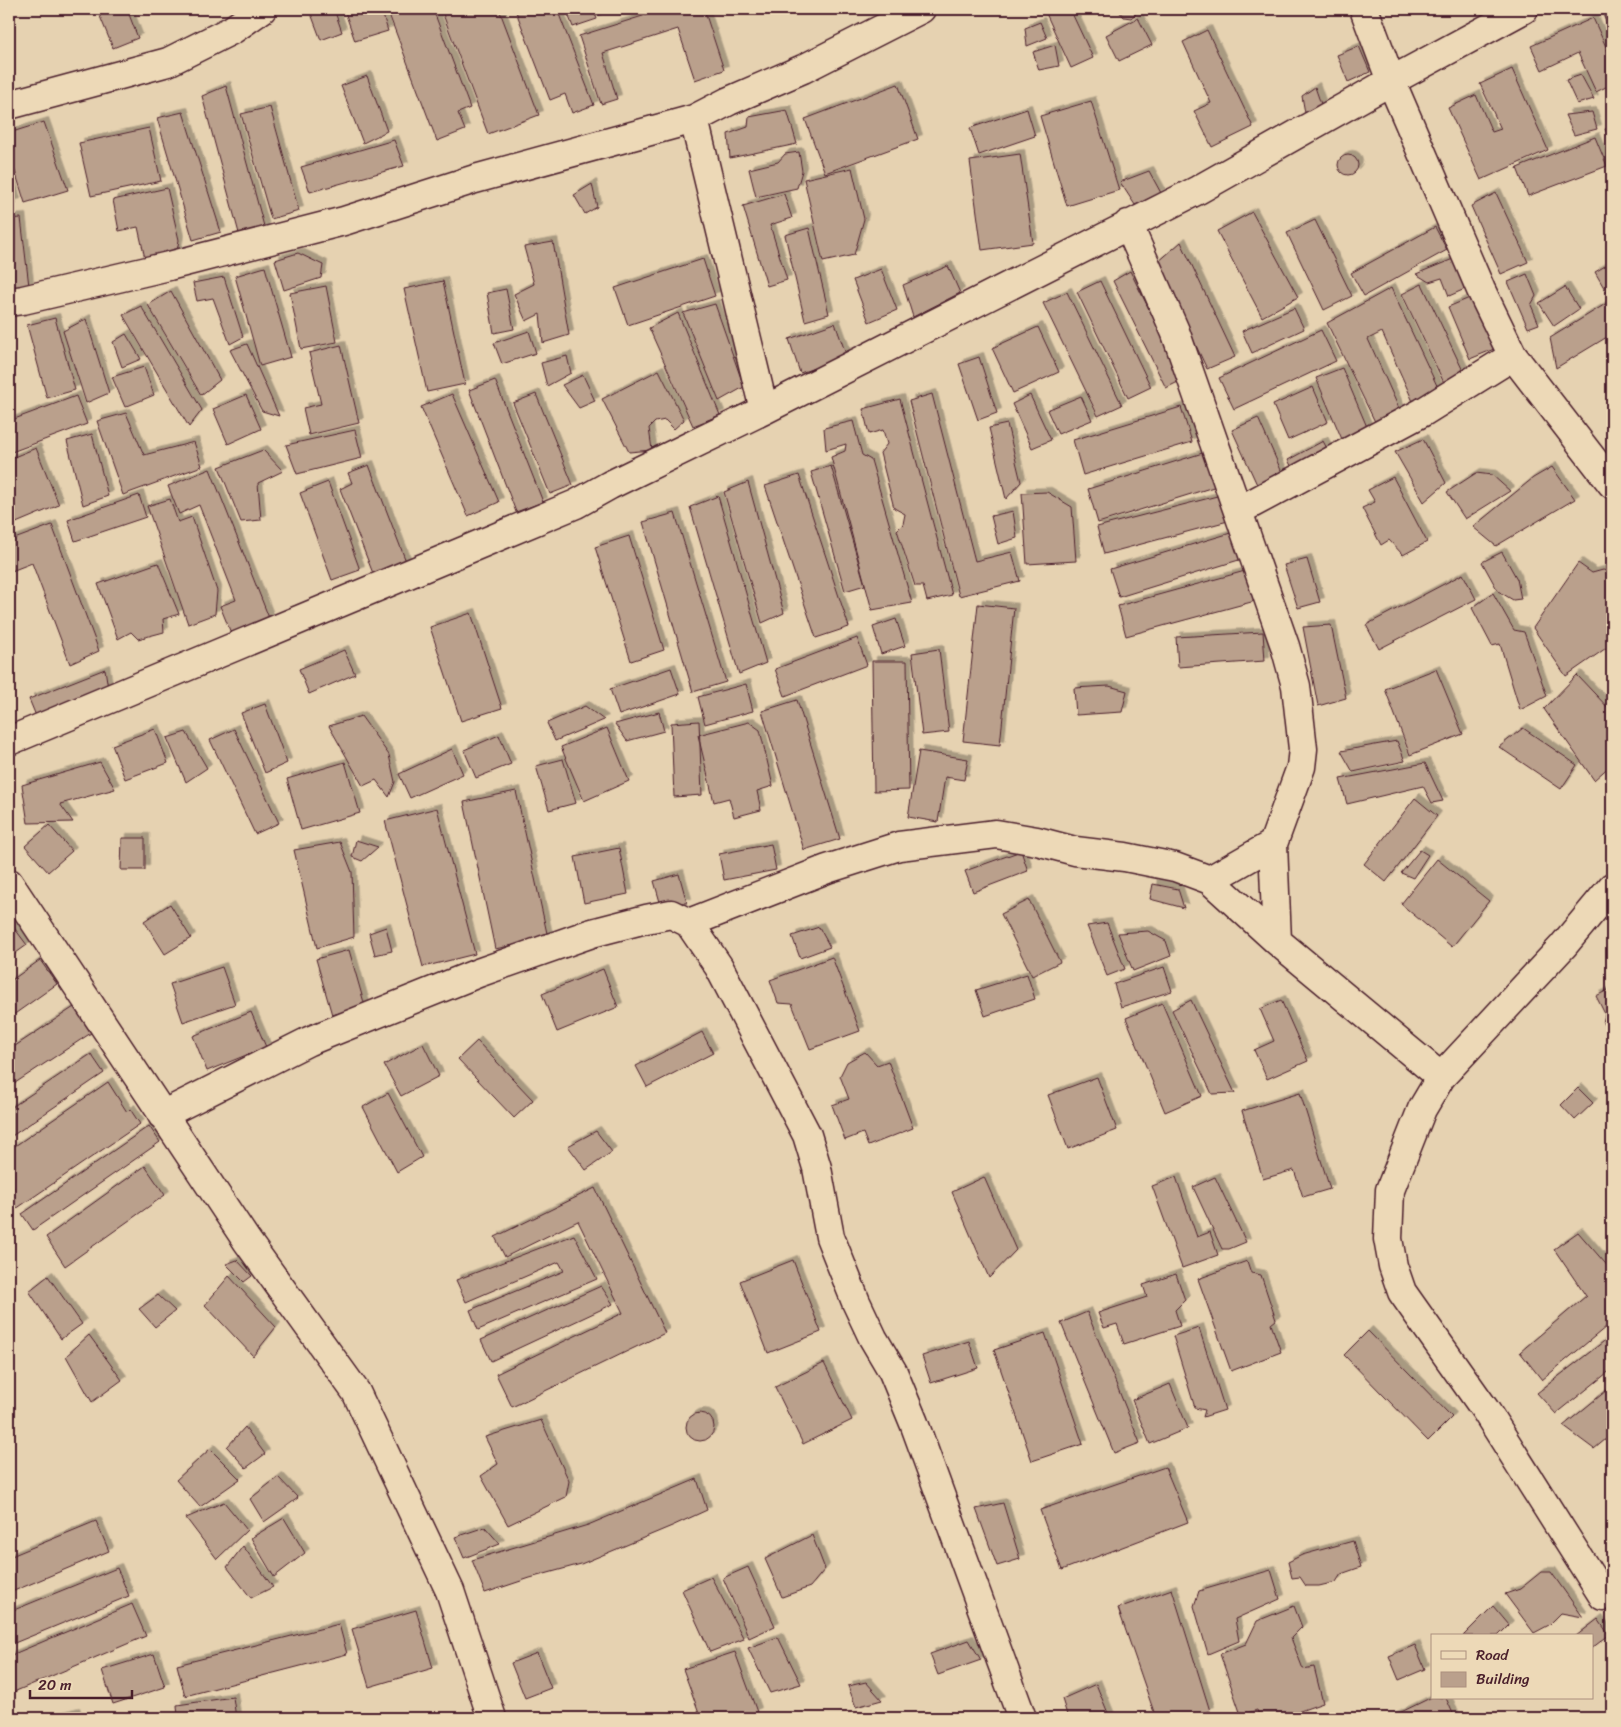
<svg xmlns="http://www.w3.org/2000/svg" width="1621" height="1727" font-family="Sriracha,sans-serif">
	<defs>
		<filter id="shadow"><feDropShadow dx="4.5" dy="-4.5" stdDeviation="0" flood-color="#0004"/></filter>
	</defs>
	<rect width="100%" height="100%" fill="#e6d2b1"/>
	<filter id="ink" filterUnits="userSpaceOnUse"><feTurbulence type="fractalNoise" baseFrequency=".02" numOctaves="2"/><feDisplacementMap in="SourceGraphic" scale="10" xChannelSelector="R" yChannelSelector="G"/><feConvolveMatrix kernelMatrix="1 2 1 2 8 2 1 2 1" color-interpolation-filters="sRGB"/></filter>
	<g filter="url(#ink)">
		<!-- building -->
		<path fill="#baa08c" stroke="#4a1f2b" filter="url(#shadow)" d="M9,9H20L9,14Z
			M97,9H127L138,38L113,48Z
			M315,9H334L342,32L321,40L310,11Z
			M344,9H381L388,31L355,41Z
			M387,9H433L470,108L458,113L465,130L437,141Z
			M441,9H499L539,115L488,134Z
			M515,9H557L594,105L572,113L565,94L550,100Z
			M566,9H593L597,19L573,27Z
			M665,9H704L724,70L695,80L678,29L603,53L617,99L601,104L579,36Z
			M1044,9H1070L1093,58L1071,68Z
			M1117,9H1138L1137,13L1131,18L1124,17Z
			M1612,13V36L1604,17Z
			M1138,18L1152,45L1119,61L1106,35Z
			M1593,18L1612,60V84L1596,92L1578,53L1542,70L1531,46Z
			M1040,22L1047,38L1027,46L1025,28Z
			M1207,30L1253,127L1212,147L1194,111L1211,103L1183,42Z
			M1055,45L1059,66L1039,70L1033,52Z
			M1359,46L1370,72L1348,82L1337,55Z
			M1512,69L1548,150L1481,180L1448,108L1476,95L1492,132L1501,129L1480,84Z
			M1581,75L1594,99L1577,104L1566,80Z
			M367,76L387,131L363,143L341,86Z
			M898,84L918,139L825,173L805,119Z
			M226,86L265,230L240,237L202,96Z
			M1315,87L1322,107L1305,113L1302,96Z
			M1091,101L1119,190L1067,206L1040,116Z
			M270,107L299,211L271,219L241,114Z
			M1027,109L1035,136L979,155L970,128Z
			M787,110L797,144L730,158L728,134L748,127L749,117Z
			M183,112L221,232L193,240L157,118Z
			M1592,112L1597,129L1574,135L1565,115Z
			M44,122L68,190L25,203L9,152V133Z
			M1612,127V146L1605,129Z
			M149,128L161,181L91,196L79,143Z
			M1595,137L1607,166L1528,196L1517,168Z
			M394,140L404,166L310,192L301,167Z
			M799,152L802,171L797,188L756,197L749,169L778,162L785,154Z
			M1020,154L1033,243L982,250L970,161Z
			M1338 165a10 10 0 1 1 20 0a10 10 0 1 1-20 0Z
			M852,168L864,219L854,255L823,262L804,179Z
			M1149,171L1161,193L1135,205L1120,182Z
			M9,176L16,203L9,205Z
			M592,184L597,207L585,214L574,195Z
			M167,188L179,240L176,257L146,263L138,227L119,231L113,200Z
			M1496,193L1528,262L1501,274L1471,206Z
			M784,194L792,218L770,225L787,280L767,286L743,206Z
			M1252,212L1298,297L1262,317L1217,231Z
			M21,218L29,286L9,288V219Z
			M1315,220L1352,296L1324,310L1287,233Z
			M1435,227L1447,250L1364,296L1351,273Z
			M809,228L829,314L805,321L785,235Z
			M553,242L569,335L543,343L540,314L526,321L514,294L534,284L524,247Z
			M1181,242L1235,357L1207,369L1157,263Z
			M298,253L323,265L321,278L284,290L275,260Z
			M703,259L715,296L628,325L615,288Z
			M1453,259L1465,289L1449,296L1442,278L1429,282L1416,274Z
			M1612,262V290L1607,293L1595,272Z
			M948,266L960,293L913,317L903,285Z
			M265,267L291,357L260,366L235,276Z
			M881,269L897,310L869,322L853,280Z
			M1130,271L1184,379L1166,388L1113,281Z
			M1527,274L1536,296L1531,305L1539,324L1528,328L1508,282Z
			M224,277L243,337L230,344L213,298L197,301L193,283Z
			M443,281L465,384L427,392L404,289Z
			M1100,281L1151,387L1128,398L1077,292Z
			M1422,284L1465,375L1445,385L1402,294Z
			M326,286L337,342L301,349L290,293Z
			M1565,287L1579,309L1554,326L1539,303Z
			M1391,288L1440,392L1415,406L1382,332L1368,339L1401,413L1377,426L1327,323Z
			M506,289L514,329L494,333L487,293Z
			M171,291L220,380L201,395L148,305Z
			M1067,292L1122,405L1098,416L1043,303Z
			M1472,297L1494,349L1470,359L1448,307Z
			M1612,300V334L1556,368L1550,338Z
			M715,304L744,387L719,401L683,313Z
			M141,306L202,410L189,427L123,315Z
			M1294,308L1304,329L1252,353L1242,331Z
			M678,313L720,415L693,426L649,328Z
			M55,318L75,390L47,398L27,325Z
			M86,319L109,393L86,403L63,331Z
			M835,323L847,357L800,373L789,339Z
			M1038,327L1059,372L1013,393L992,348Z
			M1321,330L1336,361L1234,409L1219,378Z
			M529,331L536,353L502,364L494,343Z
			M126,334L141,359L122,367L113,342Z
			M247,344L279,416L262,411L230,350Z
			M341,345L359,423L309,435L303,408L321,404L309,353Z
			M567,356L571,373L547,386L541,363Z
			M979,357L997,413L978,420L959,364Z
			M144,367L154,395L125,407L112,377Z
			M1342,368L1370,434L1344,444L1316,378Z
			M659,370L684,420L674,429L665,420L655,422L649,428L652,450L629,452L602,399Z
			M583,375L595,401L579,408L562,385Z
			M495,380L543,502L516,512L469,390Z
			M1313,387L1328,422L1288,440L1273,405Z
			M452,394L499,502L468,516L421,407Z
			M536,394L573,485L550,494L513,403Z
			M932,394L975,561L1012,552L1020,581L959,596L909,401Z
			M246,395L261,429L228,444L213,409Z
			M1030,395L1051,440L1032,448L1012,404Z
			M76,396L87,424L9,453V421Z
			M1081,396L1092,420L1058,434L1047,410Z
			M900,399L952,595L927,601L923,586H915L897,530L903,524L905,514L894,508L880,453L887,444L883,430L869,434L863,409Z
			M1181,407L1192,442L1083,475L1073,440Z
			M126,413L144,455L194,442L202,466L123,495L97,421Z
			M1258,418L1284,477L1259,489L1232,430Z
			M853,421L862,455L871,460L912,603L872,610L831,457L845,451L846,444L826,450L824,428Z
			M1007,424L1021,482L1006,499L989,428Z
			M355,430L362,458L297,474L286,445Z
			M92,434L108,496L83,505L67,441Z
			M1423,439L1446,483L1424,502L1395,452Z
			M1323,441L1330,454L1295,473L1288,460Z
			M36,448L59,505L9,526V459Z
			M263,450L283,471L258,483L261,520L241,522L219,467Z
			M1209,451L1220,485L1098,523L1088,489Z
			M369,465L407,564L374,576L340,489L352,483L348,473Z
			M831,466L865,585L845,591L811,472Z
			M1552,467L1575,499L1496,546L1473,527L1533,478Z
			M210,469L271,623L233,638L220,606L236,600L199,505L179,514L168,486Z
			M1476,473L1492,475L1510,491L1465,519L1447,492Z
			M799,475L849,627L816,638L765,486Z
			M1393,477L1427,542L1403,555L1389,540L1381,545L1362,508L1375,502L1368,490Z
			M328,482L360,570L332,580L300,493Z
			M748,482L784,613L762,623L724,492Z
			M1047,492L1072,507L1076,561L1027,564L1022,493Z
			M139,495L146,517L75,541L68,520Z
			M1221,495L1228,521L1104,554L1097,527Z
			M718,496L766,663L739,674L690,507Z
			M170,499L178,522L192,517L217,591L215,614L188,624L147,506Z
			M1013,511L1017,538L998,544L991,516Z
			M675,513L726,682L693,692L643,522Z
			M52,525L99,651L70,664L32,563L9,572V541Z
			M1234,532L1242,559L1119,597L1110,569Z
			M629,536L664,650L631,661L595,547Z
			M1502,552L1517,579L1521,599L1513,600L1498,591L1482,562Z
			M1307,559L1320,602L1298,608L1284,565Z
			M158,563L179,614L163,619L164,632L138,639L131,632L118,639L98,584Z
			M1578,563L1592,573L1603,570L1612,572V598L1608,602L1612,611L1611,621L1612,623V644L1566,676L1533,628Z
			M1245,571L1255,601L1126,636L1118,606Z
			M1463,574L1476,599L1379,649L1366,625Z
			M1493,593L1514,630L1524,632L1547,696L1520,710L1500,644L1492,646L1472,608Z
			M978,604L1014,608L1000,745L963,741Z
			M471,613L502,708L461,721L430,627Z
			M896,619L905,646L881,654L873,627Z
			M1331,625L1346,698L1318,706L1303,627Z
			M1263,632L1265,661L1178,667L1176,637Z
			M857,638L867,665L785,696L775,669Z
			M939,649L949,732L922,735L912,653Z
			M344,650L355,674L309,694L299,669Z
			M872,661H907L909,790L874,791Z
			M671,668L680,694L619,715L610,689Z
			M105,669L108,688L36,716L29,699Z
			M1436,669L1463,734L1410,755L1385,689Z
			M1577,675L1612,712V764L1594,780L1544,709Z
			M746,684L753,711L705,724L698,697Z
			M1109,686L1127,691L1122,712L1076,715L1074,688Z
			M797,700L840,839L804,850L762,711Z
			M265,704L287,763L265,773L241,713Z
			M585,706L604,720L555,741L547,723Z
			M659,712L664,731L627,741L615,724Z
			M361,716L389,755L395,782L389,797L376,780L363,786L329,726Z
			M699,721L702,795L674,797L671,723Z
			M749,722L760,730L773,786L757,791L761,810L734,817L729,798L714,802L698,735Z
			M607,728L629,781L584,801L561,747Z
			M1523,728L1577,765L1561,789L1499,747Z
			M155,729L168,763L125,779L112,745Z
			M234,729L279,823L255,834L210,740Z
			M186,732L207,768L186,782L167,738Z
			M499,735L511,764L476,778L464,750Z
			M1397,741L1405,761L1353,772L1341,751Z
			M452,749L463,774L410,798L399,774Z
			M919,751L968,759L964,780L945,777L938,822L908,817Z
			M563,759L576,803L549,810L536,766Z
			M100,762L115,789L60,804L73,822L28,823L22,785Z
			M345,762L360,813L301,830L287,779Z
			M1425,763L1443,801L1432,803L1423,786L1347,804L1340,779Z
			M516,791L548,938L495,949L464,802Z
			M1415,798L1437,816L1386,882L1364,864Z
			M437,808L475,954L423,967L385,821Z
			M49,825L72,851L48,872L25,846Z
			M122,838H145V870H121Z
			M356,840L378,847L362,861L352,857Z
			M340,842L352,872L354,937L317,948L294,850Z
			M771,844L776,870L724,880L719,854Z
			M619,848L628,894L584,903L575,857Z
			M1420,850L1428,855L1413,878L1401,873Z
			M1021,851L1028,871L973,892L965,871Z
			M1437,859L1489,901L1452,947L1401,904Z
			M679,874L687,903L660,902L654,881Z
			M1153,884L1178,889L1184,908L1150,899Z
			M1029,900L1060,962L1032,976L1001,914Z
			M170,904L191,938L165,954L144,921Z
			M9,921L27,945L9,958Z
			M1107,923L1125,969L1107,976L1087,926Z
			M386,927L392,951L375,955L369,933Z
			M819,927L830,947L800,958L792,936Z
			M1148,931L1166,941L1171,956L1133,971L1118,933Z
			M349,950L365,1006L332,1015L316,959Z
			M832,957L860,1031L810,1049L792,1004L778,1003L770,980Z
			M40,960L57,984L9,1018V982Z
			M222,967L235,1004L183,1022L170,984Z
			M1164,967L1172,991L1121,1007L1114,984Z
			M603,969L618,1007L557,1032L542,994Z
			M1027,974L1035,999L985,1016L976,990Z
			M1612,988V1037L1603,1023L1605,1014L1596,996Z
			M1191,1000L1235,1093L1212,1094L1172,1010Z
			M1281,1000L1308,1061L1267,1079L1254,1050L1274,1041L1260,1009Z
			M1162,1003L1202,1096L1165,1112L1126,1018Z
			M74,1007L91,1033L9,1087V1050Z
			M251,1012L266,1047L207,1071L193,1036Z
			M702,1032L713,1053L647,1087L636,1066Z
			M477,1041L533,1100L514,1118L458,1059Z
			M423,1044L439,1076L401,1096L384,1065Z
			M865,1052L877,1065L888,1061L913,1128L868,1146L863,1133L845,1140L832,1105L849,1099L840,1076L847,1062Z
			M91,1054L104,1073L9,1138V1109Z
			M1097,1077L1117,1130L1068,1149L1048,1095Z
			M108,1082L127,1112L130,1109L140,1124L13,1211L9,1205V1192L14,1188L9,1180V1150Z
			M1578,1088L1593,1103L1575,1120L1561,1105Z
			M388,1093L422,1157L397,1172L363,1107Z
			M1300,1093L1330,1189L1303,1197L1294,1170L1263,1179L1242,1111Z
			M149,1126L160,1142L33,1230L22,1214Z
			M596,1131L612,1152L586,1170L568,1146Z
			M145,1166L165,1195L65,1266L46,1237Z
			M984,1177L1016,1250L989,1278L952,1192Z
			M1176,1177L1197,1237L1210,1232L1218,1255L1182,1268L1152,1186Z
			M1215,1177L1246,1242L1229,1249H1222L1193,1187Z
			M595,1188L665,1333L512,1407L496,1374L623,1313L578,1221L505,1257L495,1237Z
			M1578,1232L1612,1271V1322L1542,1380L1520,1352L1586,1296L1554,1249Z
			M574,1235L597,1279L478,1330L470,1310L564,1271L559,1262L466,1302L456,1280Z
			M237,1260L252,1276L244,1282L226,1264Z
			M793,1260L821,1332L768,1353L740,1281Z
			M1247,1261L1251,1273L1261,1275L1276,1320L1271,1324L1281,1352L1231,1371L1198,1279Z
			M1176,1274L1185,1300L1175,1310L1180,1326L1124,1344L1117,1324L1104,1328L1098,1313L1147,1297L1143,1285Z
			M48,1276L82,1324L61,1339L29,1291Z
			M229,1276L276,1327L253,1356L205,1305Z
			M601,1286L613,1304L491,1361L481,1340Z
			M158,1295L175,1311L155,1327L139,1309Z
			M1087,1312L1140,1443L1114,1453L1061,1323Z
			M1199,1328L1225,1410L1203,1417L1205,1410L1195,1408L1173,1336Z
			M1368,1331L1452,1417L1428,1441L1344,1355Z
			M1045,1333L1083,1444L1032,1461L994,1350Z
			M89,1335L122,1380L92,1402L66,1356Z
			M1612,1335V1369L1556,1414L1537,1393Z
			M969,1341L978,1368L931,1383L922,1356Z
			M824,1363L852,1420L803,1444L775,1387Z
			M1170,1384L1188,1428L1150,1444L1132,1400Z
			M1612,1386V1434L1594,1449L1563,1426Z
			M686 1427a14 14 0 1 1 28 0a14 14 0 1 1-28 0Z
			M541,1420L569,1481L566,1497L508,1525L481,1476L498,1464L485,1437Z
			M245,1427L265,1454L246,1468L227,1447Z
			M210,1449L240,1479L200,1507L176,1480Z
			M1165,1467L1188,1522L1062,1570L1040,1510Z
			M278,1477L298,1498L264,1522L250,1499Z
			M697,1479L707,1510L672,1526L581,1564L530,1578L485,1593L472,1560L588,1525Z
			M224,1502L247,1530L217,1559L186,1518Z
			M1003,1503L1020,1559L997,1566L976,1509Z
			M284,1518L305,1553L274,1577L251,1538Z
			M96,1521L109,1551L9,1593V1557Z
			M485,1527L500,1544L464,1558L455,1537Z
			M812,1535L825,1569L810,1587L782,1597L765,1559Z
			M1353,1541L1361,1567L1341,1574L1336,1582L1319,1586H1306L1300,1577L1292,1578L1288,1562L1302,1555Z
			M243,1546L273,1587L251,1598L227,1567Z
			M748,1567L775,1626L749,1638L723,1578Z
			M117,1568L129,1596L12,1644L9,1636V1612Z
			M1271,1570L1280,1599L1235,1619L1239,1641L1208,1654L1194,1606L1199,1591Z
			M1541,1572H1551L1583,1617L1561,1613L1549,1625L1534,1633L1505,1594L1520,1589Z
			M711,1577L744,1639L710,1652L682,1590Z
			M1172,1589L1210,1711L1188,1718H1156L1118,1608Z
			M132,1604L146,1636L9,1694V1656Z
			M1294,1606L1302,1627L1291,1638L1303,1669L1314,1667L1323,1703L1280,1718H1260L1257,1710L1241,1715L1220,1654L1246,1644L1257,1621Z
			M1493,1606L1509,1625L1498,1636H1463Z
			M416,1610L433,1668L369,1687L352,1629Z
			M1598,1619L1609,1635L1592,1648V1636H1576Z
			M339,1624L347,1654L185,1696L177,1665Z
			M778,1637L801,1684L770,1693L748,1648Z
			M969,1640L981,1660L938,1675L930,1654Z
			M1415,1645L1425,1669L1399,1680L1389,1656Z
			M735,1652L757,1712L743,1718H701L683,1669Z
			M537,1653L551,1688L525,1698L511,1663Z
			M154,1654L165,1687L113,1704L102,1670Z
			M866,1682L882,1700L856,1707L848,1686Z
			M1096,1684L1110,1718H1068L1062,1699Z
			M233,1697L236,1718H178L177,1705Z
			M1432,1697L1446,1698L1455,1718H1389Z
			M75,1712L77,1718H59V1716Z"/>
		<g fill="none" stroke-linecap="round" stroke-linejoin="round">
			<defs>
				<path id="minor" d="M1364,9L1391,81L1481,290L1513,356L1612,484
					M9,105L168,62L232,30L262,9
					M694,119L764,410
					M1128,224L1175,331L1285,646L1296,686L1303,749L1301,767L1273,844L1277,941
					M9,302L23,300L169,266L344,221L475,179L694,119L729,101L803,69L921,9
					M1238,511L1423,412L1513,356
					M9,741L576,504L610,485L764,410L1198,190L1391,81L1524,9
					M1210,880L1273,844
					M9,883L247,1241L356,1392L450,1591L492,1718
					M689,923L827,869L899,846L996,834L1037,841L1075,851L1125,857L1175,867L1210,880L1277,941L1441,1077
					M162,1115L309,1041L478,973L592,933L646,919L671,914L689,923L719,967L807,1135L817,1168L830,1237L856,1302L873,1338L893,1372L914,1423L1022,1718
					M1603,1596L1486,1411L1402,1292L1393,1266L1388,1239L1390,1190L1422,1109L1441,1077L1563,946L1612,887"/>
			</defs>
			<!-- minor casing -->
			<use href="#minor" stroke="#4a1f2b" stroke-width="31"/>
			<!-- minor -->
			<use href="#minor" stroke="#edd9b7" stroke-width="28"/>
		</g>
	</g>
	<!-- margin -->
	<rect width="1621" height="1727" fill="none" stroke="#edd9b7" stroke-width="30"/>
	<rect x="15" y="15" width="1591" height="1697" fill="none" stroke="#4a1f2b" stroke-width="2" filter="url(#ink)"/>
	<!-- legend -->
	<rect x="1431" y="1634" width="162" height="65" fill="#edd9b7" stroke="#ac8f7f"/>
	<rect x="1441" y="1651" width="25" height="8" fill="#edd9b7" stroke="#ac8f7f"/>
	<text x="1476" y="1660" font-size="15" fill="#4a1f2b">Road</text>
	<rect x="1441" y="1672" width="25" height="15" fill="#baa08c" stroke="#ac8f7f"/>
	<text x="1476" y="1684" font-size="15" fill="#4a1f2b">Building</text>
	<!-- scale -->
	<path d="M30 1690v8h102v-8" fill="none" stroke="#4a1f2b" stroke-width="2.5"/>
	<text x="38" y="1690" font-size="15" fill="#4a1f2b" stroke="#edd9b7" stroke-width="4" paint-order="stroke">20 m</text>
</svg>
